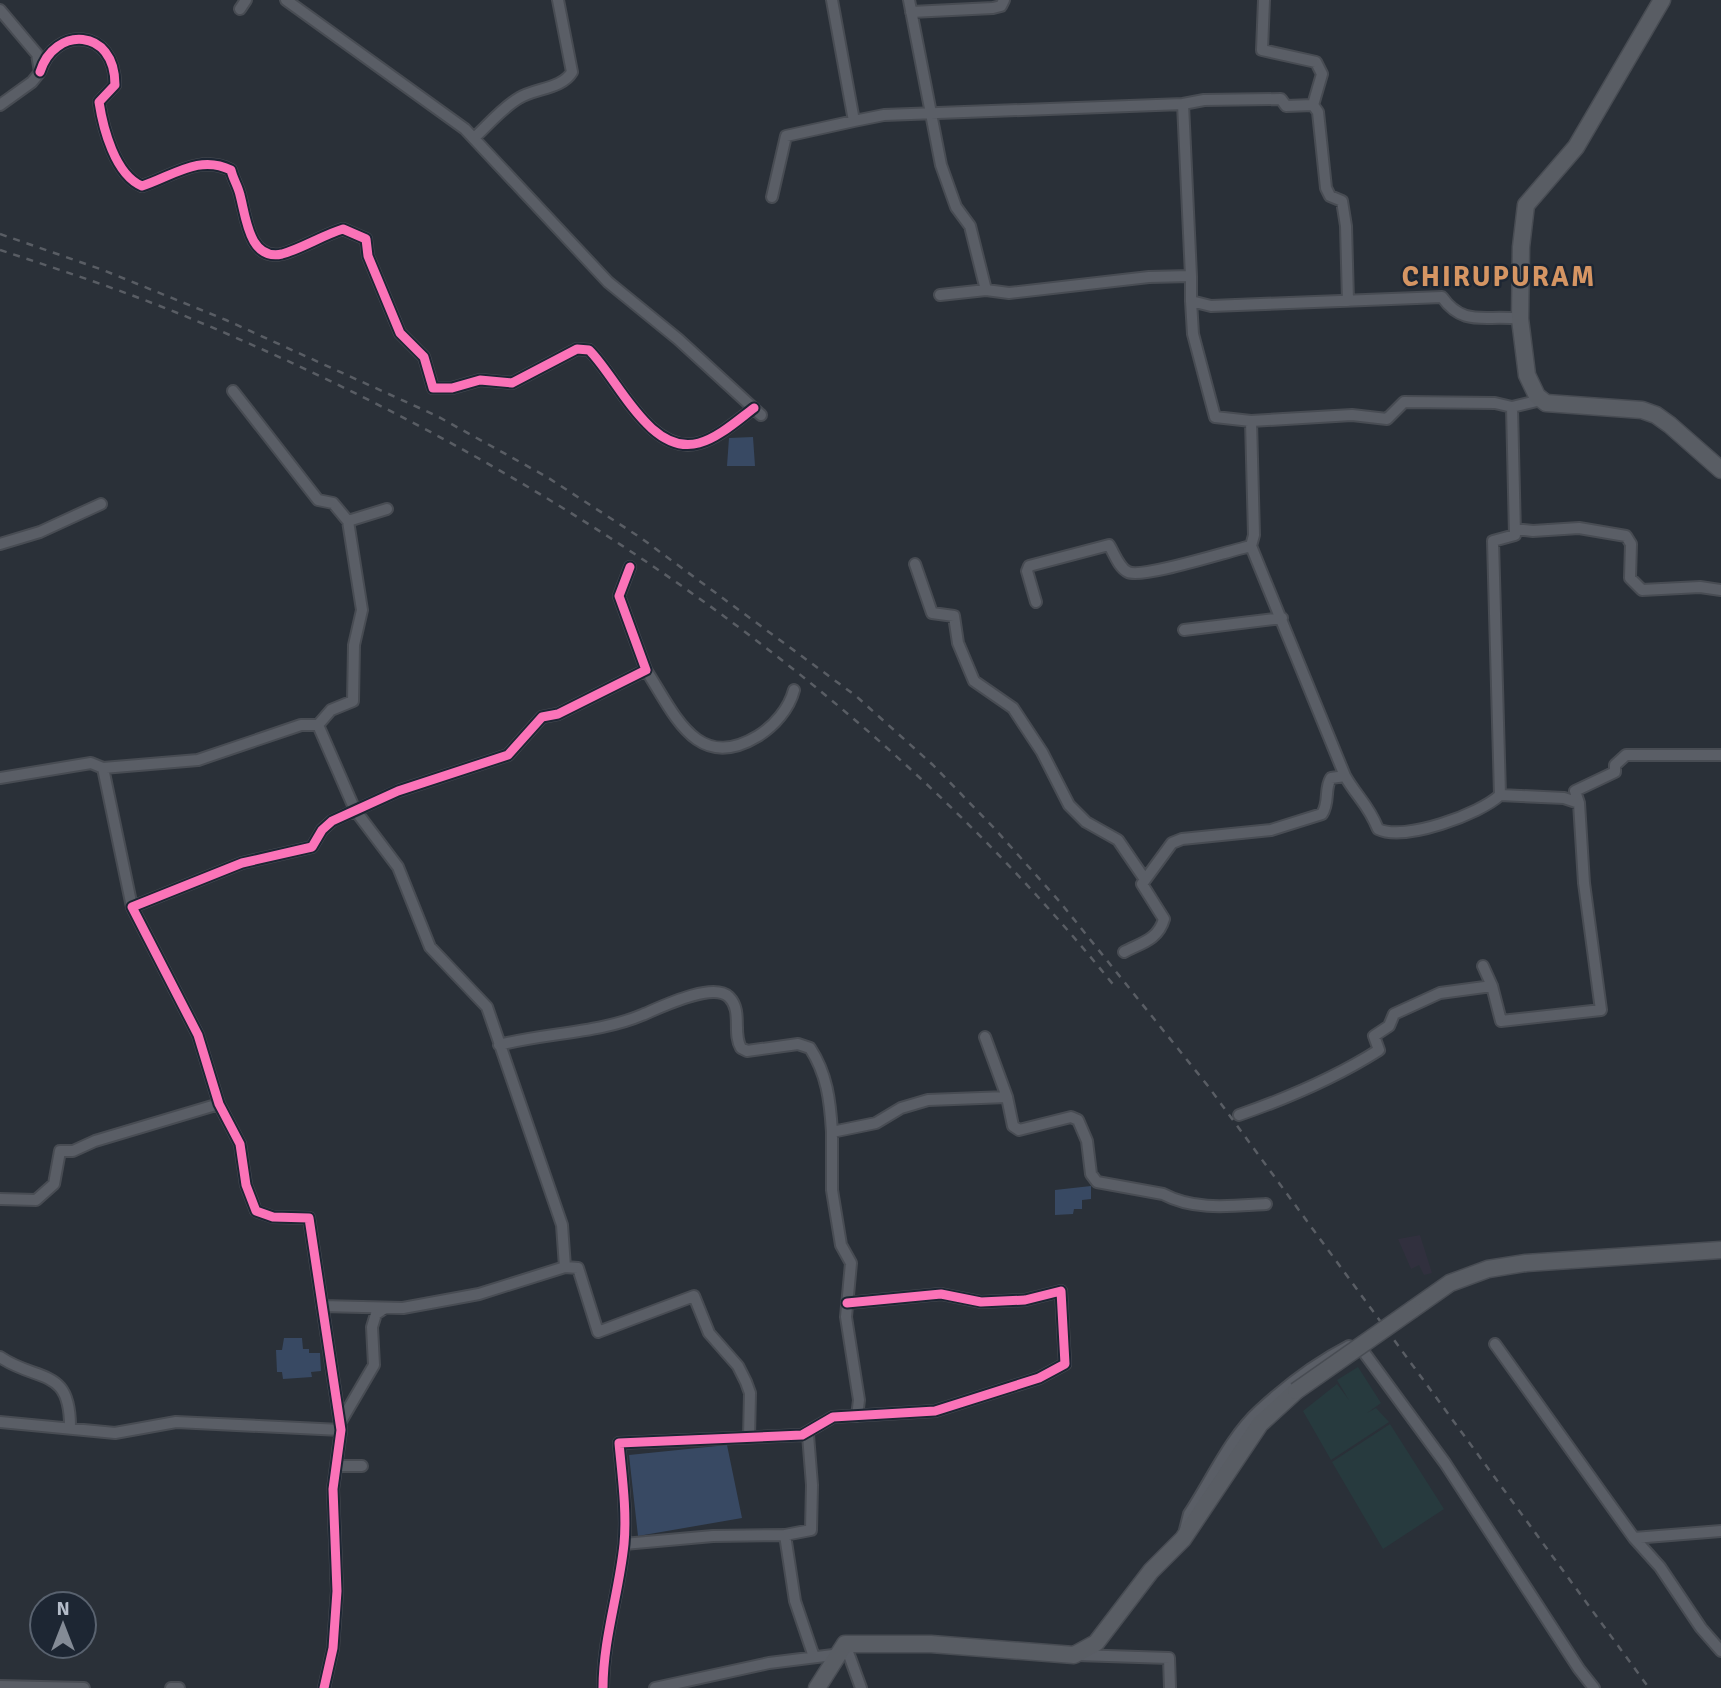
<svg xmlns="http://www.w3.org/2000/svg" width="1721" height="1688" font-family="Signika,sans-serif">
	<rect width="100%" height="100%" fill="#2a3038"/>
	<!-- medical -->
	<path fill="#31303e" d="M1420,1235L1432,1273L1424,1275L1419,1265L1411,1269L1398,1239Z"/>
	<!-- green -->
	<path fill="#273a3e" d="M1358,1367L1381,1403L1367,1413L1376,1408L1389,1422L1331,1460L1303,1411L1337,1384L1349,1400L1337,1380Z
		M1390,1424L1444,1509L1383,1549L1332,1462Z"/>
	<!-- water -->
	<path fill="#384963" d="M753,437L755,466H727L729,438Z
		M1091,1186V1199L1082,1200V1209H1074L1073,1214L1055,1215V1190Z
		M284,1338H302L303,1349H309V1353H320L321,1371L311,1372L312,1377L283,1379L282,1372H277L276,1350H282Z
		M727,1445L742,1518L638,1536L629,1455Z"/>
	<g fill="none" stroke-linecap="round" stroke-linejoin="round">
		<defs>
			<path id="minor" d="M286,0L465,129L608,282L678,339L761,415
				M909,0L941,165L956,207L970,226L986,290L1009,293L1149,277L1191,276V301L1211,306L1442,297C1464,328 1486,314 1520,319
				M1264,0L1262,50L1316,62L1322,74L1313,105
				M240,9L246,0
				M0,10L37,54L40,72L32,82L0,105
				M911,12L993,8L1001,6L1004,0
				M40,72C54,26 115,27 115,85L99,102C103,128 115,175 142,186C173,176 199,154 231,170C233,179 238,186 240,195C246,217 249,261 282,254C301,249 323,235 343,229L366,239L368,256L400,333L424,357L433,388H452L480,380L512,383L577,349L589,350C617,377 650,457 699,443C718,438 738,420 754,408
				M854,121L884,115L1183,104
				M474,138C488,125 502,108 519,98C535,88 562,89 572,72L558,0
				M772,197L786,136L854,121L832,0
				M1191,276L1183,104L1204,100L1281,99L1286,106L1313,105L1318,112L1326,188L1330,196L1342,201L1346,226L1348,301
				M940,295L986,290
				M1191,301L1193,334L1215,417L1251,421
				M233,391L318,500L333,503L348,521L362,610L354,645L353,701L331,710L318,725L355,810L398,867L430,947L487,1007L562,1225L565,1267
				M348,521L387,509
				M1515,529L1533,531L1579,528L1626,536L1631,544L1630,578L1642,590L1700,587L1721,590
				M0,544L40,532L101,504
				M1251,546L1345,776C1357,797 1368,804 1378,829C1404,842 1480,814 1500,795L1564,798L1579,803
				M915,564L932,613L954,616L958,643L974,681L1013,708L1042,752L1069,805L1086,822L1118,840L1144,878
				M1036,602L1027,571L1029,566L1109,545C1114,553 1119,568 1128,572C1143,579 1228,551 1251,546L1254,535L1251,421L1352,415L1387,419L1404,402L1495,403L1512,407
				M1184,630L1282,618
				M646,670C675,715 697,773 758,736C774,726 789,709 794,690
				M103,768L198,760L301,725H318
				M0,778L91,763L103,768L132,907
				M1500,795L1493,541L1515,535L1512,407L1541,400
				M1124,952C1141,943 1158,940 1164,919L1142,884L1172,843L1182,839L1271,830L1322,814C1330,802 1324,789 1331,778L1345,776
				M1483,966L1492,986L1501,1021L1601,1010L1584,883L1579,803L1575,791L1615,772V765L1626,755H1721
				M985,1037L1007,1097
				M499,1045C544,1033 600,1033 642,1015C659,1008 713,981 729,997C743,1011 732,1033 741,1048L747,1051L798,1044L810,1048C827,1074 830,1100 832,1132
				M1239,1115C1288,1098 1335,1078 1379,1050L1374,1036L1389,1026L1394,1014L1440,993L1492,986
				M0,1199L36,1200L54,1184L60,1151H73L95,1141L219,1104
				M322,1306L403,1308L479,1294L565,1267L578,1268L598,1332L694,1296L709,1333L738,1366L746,1382L750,1393L749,1437
				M1495,1344L1634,1538L1721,1531
				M0,1357C38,1383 71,1366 70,1429
				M857,1416L859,1400L846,1317L851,1263L841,1245L832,1190V1132L876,1123L901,1108L928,1100L1007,1097L1013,1126L1019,1130L1071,1117L1078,1120L1087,1141L1091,1174L1097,1182L1163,1194C1195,1211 1231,1206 1266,1204
				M0,1422L115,1433L176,1422L341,1430
				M340,1423L374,1365L372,1327L376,1314L385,1308
				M802,1435H808L812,1485L811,1530L785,1535L795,1601L814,1657
				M336,1466H362
				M1185,1530L1189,1514C1211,1481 1230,1437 1260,1410C1286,1386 1318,1362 1349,1346L1363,1351L1445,1463L1579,1669L1594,1688
				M1634,1538L1660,1567L1701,1628L1721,1651
				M624,1544L713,1536L785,1535
				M845,1644L861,1688
				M1077,1655L1169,1658L1170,1688
				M0,1686L84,1688
				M171,1688H179
				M324,1688L333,1648L337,1591L333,1489L341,1430L309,1218L273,1217L256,1211L246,1185L240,1144L219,1104L198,1035L132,907L242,863L312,847L322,830L332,821L398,791L508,755L542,717L558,714L646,670L619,596L630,567
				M603,1688C603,1639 619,1593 624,1544C627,1511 622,1476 619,1443L802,1435L833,1417L935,1411L1039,1378L1065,1364L1061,1291L1025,1300L981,1302L941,1294L847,1303
				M655,1688L769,1663L841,1654"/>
			<path id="secondary" d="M1662,0L1576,147L1526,205L1521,247L1520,319L1527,375L1537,396L1546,403L1642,410L1656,415L1670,425L1721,470
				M1413,1309L1450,1283L1488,1269L1526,1263L1721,1250
				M817,1688L845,1644H931L1074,1655L1096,1643L1151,1571L1183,1539L1260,1424L1296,1391"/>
		</defs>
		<!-- minor casing -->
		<use href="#minor" stroke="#484c53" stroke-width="14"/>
		<!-- secondary casing -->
		<use href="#secondary" stroke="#484c53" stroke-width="19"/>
		<!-- minor -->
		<use href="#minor" stroke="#5a5e66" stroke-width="10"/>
		<!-- secondary -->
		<use href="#secondary" stroke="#595d64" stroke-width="16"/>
		<!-- rail -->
		<path stroke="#595d64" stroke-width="2.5" stroke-dasharray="7 7" stroke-linecap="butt" d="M0,234L103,270L226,320L437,416L547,477L641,538L856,696L933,765L995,829L1060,902L1208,1086L1649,1688
			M0,250C64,271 130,293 192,319C545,466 875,688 1116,988"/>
		<defs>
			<path id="secondary-bridge" d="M1296,1391L1413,1309"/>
		</defs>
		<!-- secondary-bridge casing -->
		<use href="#secondary-bridge" stroke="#484c53" stroke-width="19" stroke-linecap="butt"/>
		<!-- secondary-bridge -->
		<use href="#secondary-bridge" stroke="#595d64" stroke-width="16"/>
		<defs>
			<path id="cycleway" d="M40,72C54,26 115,27 115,85L99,102C103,128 115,175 142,186C173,176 199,154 231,170C233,179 238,186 240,195C246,217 249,261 282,254C301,249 323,235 343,229L366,239L368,256L400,333L424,357L433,388H452L480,380L512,383L577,349L589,350C617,377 650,457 699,443C718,438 738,420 754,408
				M324,1688L333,1648L337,1591L333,1489L341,1430L309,1218L273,1217L256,1211L246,1185L240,1144L219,1104L198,1035L132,907L242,863L312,847L322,830L332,821L398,791L508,755L542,717L558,714L646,670L619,596L630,567
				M603,1688C603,1639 619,1593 624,1544C627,1511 622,1476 619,1443L802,1435L833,1417L935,1411L1039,1378L1065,1364L1061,1291L1025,1300L981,1302L941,1294L847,1303"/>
		</defs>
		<!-- cycleway casing -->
		<use href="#cycleway" stroke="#1d2633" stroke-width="13"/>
		<!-- cycleway -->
		<use href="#cycleway" stroke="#fb73b8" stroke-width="9"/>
	</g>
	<g text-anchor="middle" stroke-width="5" stroke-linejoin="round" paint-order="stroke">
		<!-- district labels -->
		<g font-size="28" font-weight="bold" letter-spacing="2" fill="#d59563" stroke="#1d2633">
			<text x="1499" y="286">CHIRUPURAM</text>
		</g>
	</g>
	<!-- north arrow -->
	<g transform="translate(63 1625)"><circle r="33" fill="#1d2633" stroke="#59626f" stroke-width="2"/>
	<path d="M0-5L12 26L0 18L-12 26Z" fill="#848b96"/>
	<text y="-10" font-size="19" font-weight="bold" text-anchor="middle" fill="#b4bcc9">N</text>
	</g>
</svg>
